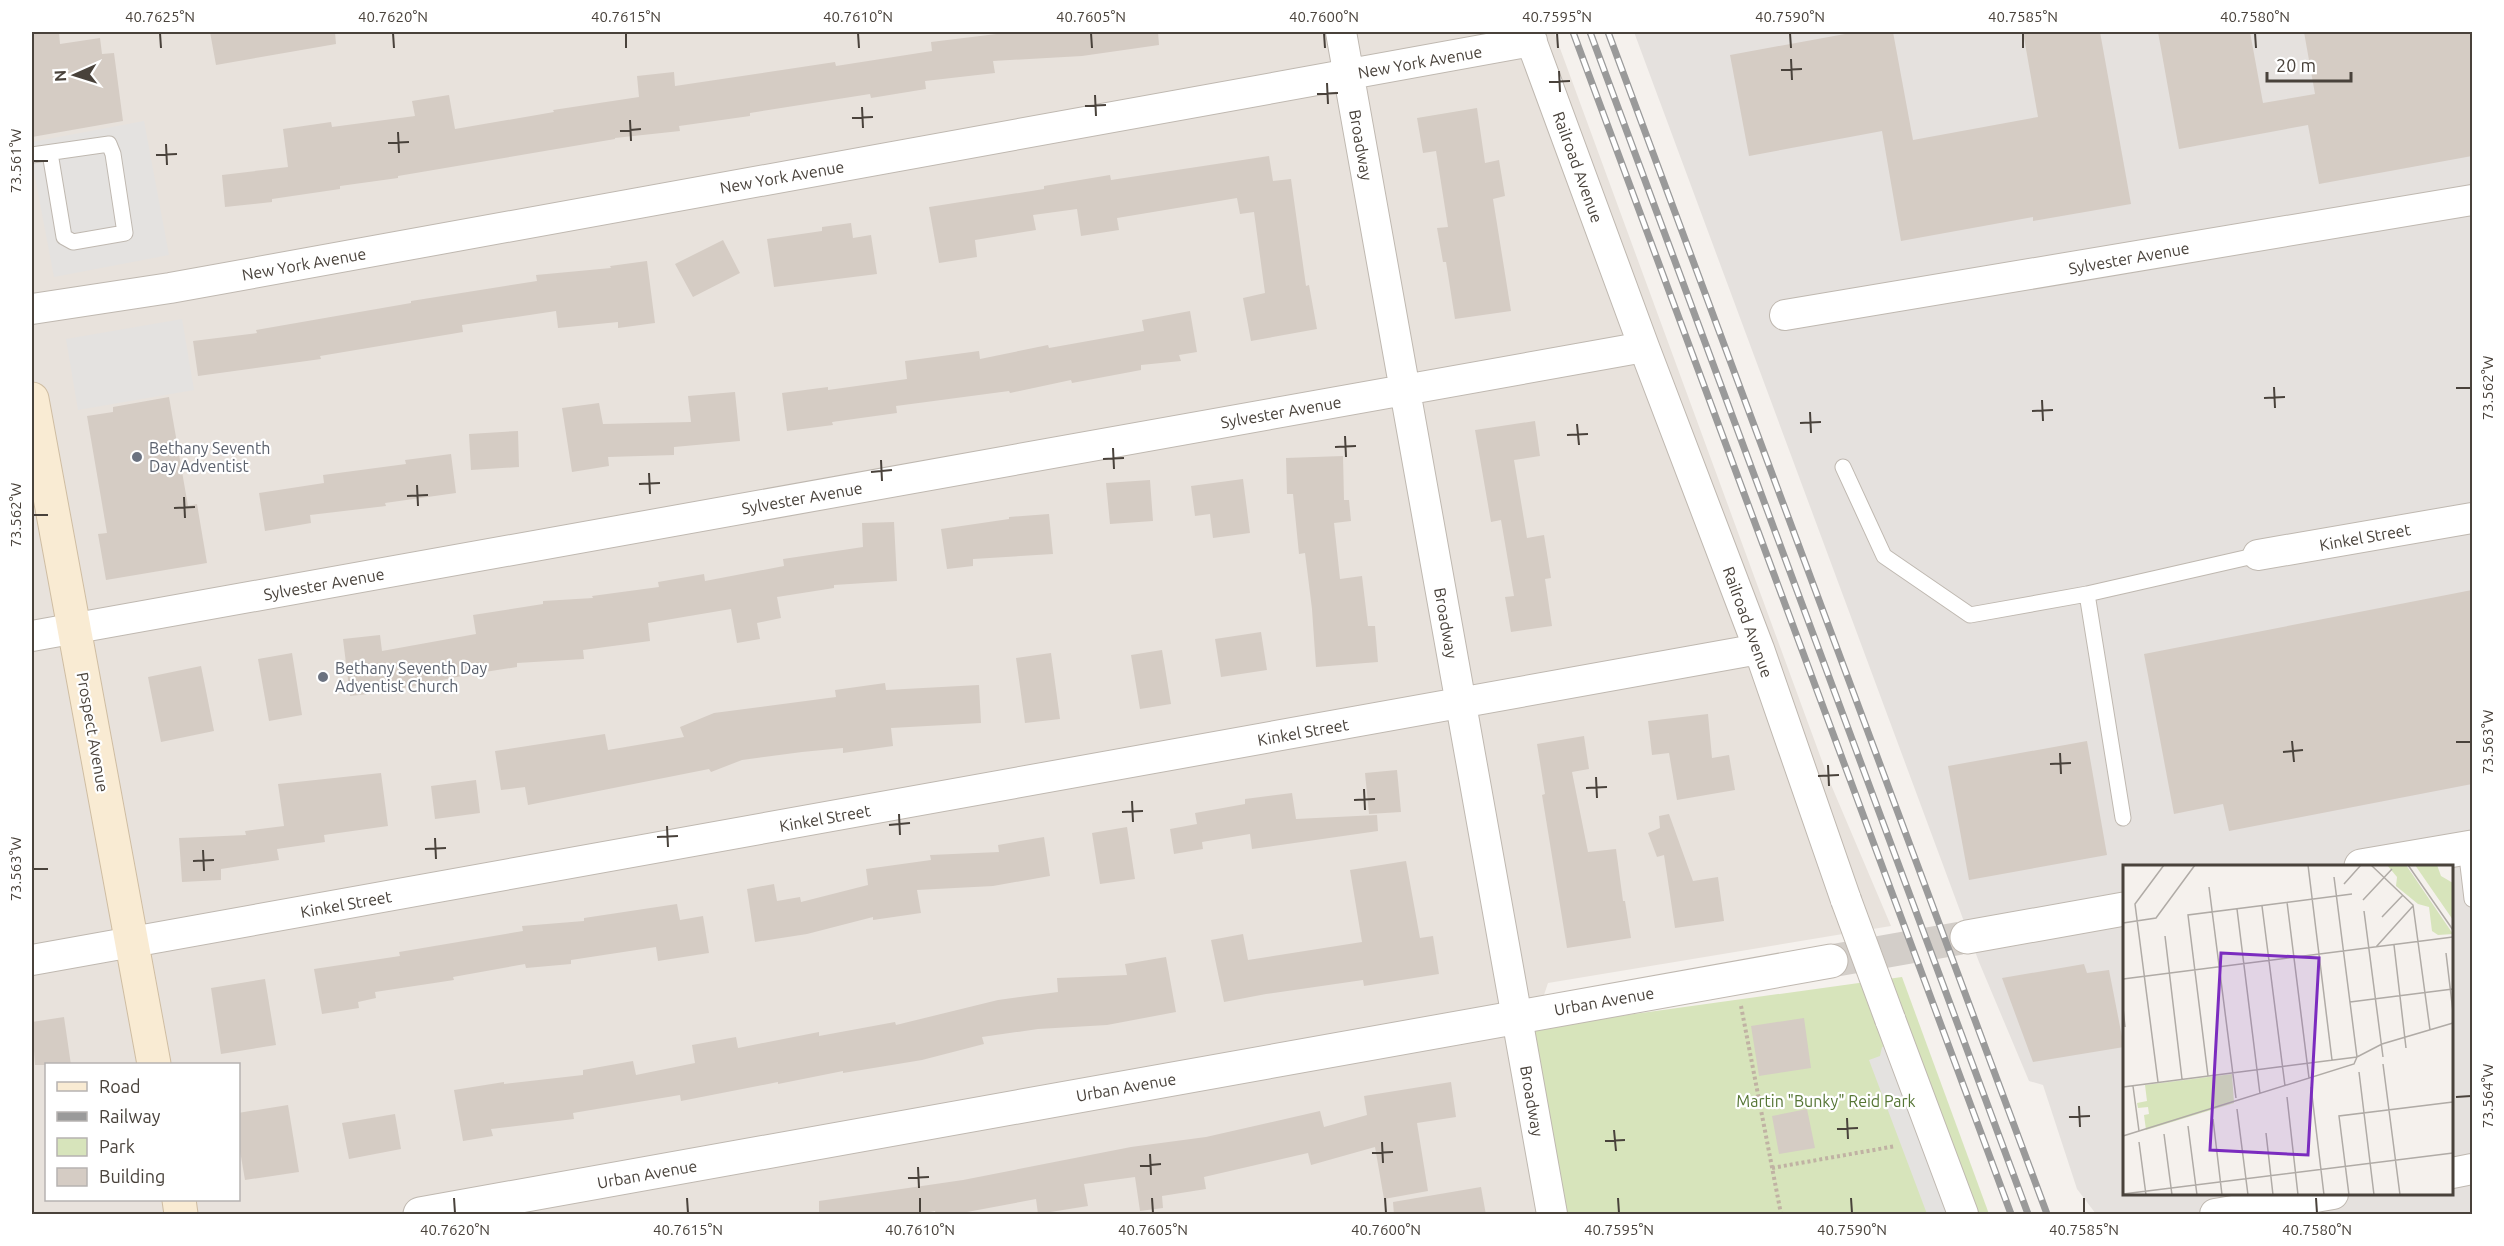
<svg xmlns="http://www.w3.org/2000/svg" width="2504" height="1246" font-family="Ubuntu,sans-serif">
	<rect width="100%" height="100%" fill="#f5f1ed"/>
	<!-- residential -->
	<path fill="#e8e2dc" fill-rule="evenodd" d="M32,32H1554L1829,780L1891,926L1548,983L1533,1028L1566,1214H32ZM46,1064H238V1200H46Z"/>
	<!-- industrial -->
	<path fill="#e5e1de" fill-rule="evenodd" d="M1634,32H2472V1214H2096L2077,1189L2043,1085L2029,1081L1979,962ZM2124,866H2452V1194H2124Z"/>
	<!-- green -->
	<path fill="#d7e4bb" d="M1902,977L1989,1214H1566L1533,1028Z"/>
	<!-- parking -->
	<path fill="#e4e2e0" d="M144,121L169,255L54,277L32,161V142Z
		M182,319L194,390L78,410L66,339Z
		M1891,1045L1953,1214H1927L1869,1060L1880,1056L1882,1047Z"/>
	<!-- building -->
	<path fill="#d5ccc4" d="M48,32H59L60,44L100,38L102,54L114,53L123,121L32,137V34Z
		M210,32H335L336,44L216,65Z
		M1013,32H1158L1159,45L1082,56L993,61L995,73L925,81L926,89L871,98L870,94L750,113V116L679,126L680,131L615,138V139L398,176V178L340,186V189L272,199V202L225,207L222,175L288,167L283,129L331,122L332,127L415,116L412,101L449,95L455,129L554,112L553,110L639,97L637,76L674,72L675,86L835,62L836,66L932,51L931,42Z
		M1856,32H1893L1913,140L2038,117L2023,32H2100L2131,204L2033,221V217L1901,241L1882,131L1749,156L1730,55Z
		M2158,32H2250L2263,103L2315,94L2304,32H2472V156L2319,184L2308,125L2179,149Z
		M1477,108L1485,163L1499,160L1505,196L1493,199L1511,311L1455,319L1446,262H1443L1437,228L1448,227L1436,151L1423,153L1417,118Z
		M1269,156L1273,181L1291,179L1306,286L1309,285L1317,329L1251,341L1243,298L1265,293L1254,212L1240,214L1237,198L1117,218L1119,230L1081,236L1077,209L1033,215L1036,230L975,240L977,257L939,263L929,207L1044,189V186L1110,175L1111,180Z
		M851,223L853,238L871,235L877,274L774,287L767,239L822,231V227Z
		M723,240L740,273L693,297L675,264Z
		M647,261L655,323L618,328V322L558,328L556,311L462,325L463,332L320,356L321,359L198,376L193,341L257,333L256,330L411,303V301L537,281L536,275L611,268L610,266Z
		M1190,311L1197,352L1179,355L1181,361L1141,365V370L1072,383L1071,380L1010,393L1009,391L896,406L897,413L832,422L833,425L787,431L782,393L828,387V390L907,379L905,361L979,351L980,359L1048,345L1049,348L1144,331L1142,320Z
		M735,392L740,441L674,447V455L608,457L609,466L572,472L562,408L599,403L603,424L691,422L688,396Z
		M169,397L188,506L197,504L207,563L106,580L98,534L107,533L87,416L113,412V407Z
		M1535,421L1540,456L1514,460L1527,538L1544,535L1551,578L1545,579L1552,626L1511,632L1505,597L1514,596L1501,520L1491,522L1475,430Z
		M518,431L519,467L471,470L469,434Z
		M451,454L456,493L385,503L386,506L310,515L311,523L265,531L259,493L324,483L323,475L406,464L405,460Z
		M1343,456L1344,500H1349L1351,521L1334,523L1340,579L1362,576L1368,626H1375L1378,662L1316,667L1312,609L1305,553L1299,554L1293,494H1287L1286,458Z
		M1243,479L1250,533L1213,538L1210,514L1195,516L1191,486Z
		M1150,480L1153,521L1110,524L1106,483Z
		M1049,514L1053,554L973,559V566L947,569L941,529L1009,519V517Z
		M894,522L897,581L834,585V588L777,597L781,618L757,623L760,639L737,643L731,609L648,623L650,641L583,650L584,659L517,663V667L466,675L386,692L350,696L343,639L380,635L382,651L476,634L473,615L543,604V601L593,598L592,596L659,587L658,582L704,574L705,581L784,566L783,559L863,547L862,523Z
		M2472,590V784L2229,831L2223,804L2174,814L2144,654Z
		M1261,632L1267,670L1221,677L1215,639Z
		M1162,650L1171,704L1140,709L1131,655Z
		M292,653L302,715L269,721L258,659Z
		M1051,653L1060,719L1025,723L1016,658Z
		M201,666L214,731L161,742L148,677Z
		M885,683L886,690L979,685L981,723L891,728L893,746L843,753V748L802,752L742,760L711,772L709,769L528,805L525,787L501,790L495,751L605,734L608,750L684,737L680,727L714,713L836,697L835,690Z
		M1708,714L1712,758L1729,755L1735,790L1677,800L1669,753L1652,755L1648,721Z
		M1584,736L1589,769L1572,772L1588,852L1616,849L1623,901H1625L1631,938L1567,948L1542,795L1545,794L1537,744Z
		M2087,741L2107,855L1969,880L1948,766Z
		M1397,770L1401,812L1369,814L1365,773Z
		M381,773L388,826L324,835L325,842L277,849L279,860L221,869V880L182,882L179,838L246,835L245,831L284,826L278,784Z
		M476,780L480,813L435,819L431,786Z
		M1292,793L1296,819L1377,815L1378,831L1252,849L1250,834L1202,842L1203,849L1174,854L1170,829L1197,824L1195,813L1245,804V799Z
		M1669,814L1693,881L1718,877L1724,921L1675,928L1664,855L1657,857L1648,833L1660,828L1659,816Z
		M1127,827L1135,879L1100,884L1092,833Z
		M1044,837L1050,876L993,886L917,890L921,913L873,920V917L807,934L755,942L747,889L774,884L777,901L800,897L801,902L868,885L866,869L931,860L930,855L999,852L998,845Z
		M1406,861L1420,938L1433,936L1439,974L1364,986L1363,980L1266,994L1224,1002L1211,940L1243,934L1248,960L1362,942L1350,870Z
		M677,904L680,920L703,916L709,953L658,961L656,947L571,960V964L526,968L525,964L453,977L454,980L375,992L376,998L358,1002L359,1008L322,1014L314,969L400,956L399,952L523,931L522,926L584,921V918Z
		M1166,957L1176,1012L1107,1025L1038,1029L982,1037L984,1044L922,1060L843,1073V1071L778,1084V1082L681,1101L680,1095L573,1113L574,1119L491,1129L493,1136L463,1141L454,1090L504,1082V1084L583,1075V1070L633,1061L636,1075L695,1063L692,1045L736,1037L738,1048L819,1032V1036L895,1022L896,1025L998,1000L1058,992L1057,978L1127,975L1125,964Z
		M2084,964L2087,973L2109,970L2124,1047L2033,1062L2002,978Z
		M265,979L276,1045L221,1054L211,988Z
		M64,1017L71,1065H35L32,1022Z
		M1804,1018L1811,1068L1759,1076L1751,1026Z
		M1451,1082L1456,1117L1417,1123L1428,1191L1384,1199L1375,1147L1311,1165L1308,1153L1204,1177L1206,1189L1162,1196L1163,1208L1140,1211L1135,1177L1084,1184L1088,1206L1038,1214L1036,1199L951,1215H936L935,1211L913,1215H819V1201L963,1180L1131,1147L1206,1137L1320,1111L1324,1127L1367,1115L1364,1096Z
		M288,1105L299,1172L245,1180L238,1139V1113Z
		M1807,1109L1815,1148L1779,1154L1772,1116Z
		M395,1114L401,1149L349,1159L342,1123Z
		M1481,1187L1486,1215H1394L1393,1202Z"/>
	<g fill="none" stroke-linecap="round" stroke-linejoin="round">
		<!-- tertiary-tunnel -->
		<path stroke="#d3cec9" stroke-width="33" stroke-dasharray="33 16" stroke-linecap="butt" d="M1831,961L1967,937"/>
		<defs>
			<path id="service" d="M32,155L109,144L113,154L125,233L73,242L64,237L50,153
				M1843,467L1884,556L1970,615L2087,594L2123,818
				M2087,594L2258,555
				M2466,848L2472,899"/>
			<path id="minor" d="M1341,32L1552,1214
				M1528,32L1644,347L1759,649L1846,900
				M32,309L170,288L1532,41
				M1785,315L2472,200
				M2258,555L2472,518
				M32,636L1644,347
				M32,960L1759,649
				M1890,1019L1963,1214
				M2452,1173L2472,1169
				M2215,1214L2333,1194"/>
			<path id="tertiary" d="M2361,866L2472,847
				M1967,937L2124,909
				M420,1214L1831,961"/>
			<path id="secondary" d="M32,399L154,1064
				M179,1200L181,1214"/>
		</defs>
		<!-- service casing -->
		<use href="#service" stroke="#bfb8b0" stroke-width="17"/>
		<!-- minor casing -->
		<use href="#minor" stroke="#bfb8b0" stroke-width="32"/>
		<!-- tertiary casing -->
		<use href="#tertiary" stroke="#bfb8b0" stroke-width="35"/>
		<!-- secondary casing -->
		<use href="#secondary" stroke="#cfbda2" stroke-width="35"/>
		<!-- path -->
		<path stroke="#c0b2a3" stroke-width="4" stroke-dasharray="3 3" stroke-linecap="butt" d="M1741,1006L1781,1214
			M1772,1168L1896,1146"/>
		<!-- service -->
		<use href="#service" stroke="#fff" stroke-width="15"/>
		<!-- minor -->
		<use href="#minor" stroke="#fff" stroke-width="30"/>
		<!-- tertiary -->
		<use href="#tertiary" stroke="#fff" stroke-width="33"/>
		<!-- secondary -->
		<use href="#secondary" stroke="#f9ebd3" stroke-width="33"/>
		<defs>
			<path id="rail" d="M1573,32L2011,1214
				M1590,32L2028,1214
				M1608,32L2047,1214"/>
		</defs>
		<!-- rail casing -->
		<use href="#rail" stroke="#9a9a9a" stroke-width="7"/>
		<!-- rail -->
		<use href="#rail" stroke="#fff" stroke-width="4.5" stroke-dasharray="14" stroke-linecap="butt"/>
		<defs>
			<path id="minor-bridge" d="M1846,900L1890,1019"/>
		</defs>
		<!-- minor-bridge casing -->
		<use href="#minor-bridge" stroke="#bfb8b0" stroke-width="32" stroke-linecap="butt"/>
		<!-- minor-bridge -->
		<use href="#minor-bridge" stroke="#fff" stroke-width="30"/>
	</g>
	<!-- ticks -->
	<path fill="none" stroke="#49423b" stroke-width="2" d="M160,33L161,48M393,33L394,48M626,33V48M858,33L859,48M1091,33L1092,48M1324,33L1325,48M1557,33L1558,48M1790,33L1791,48M2023,33V48M2255,33L2256,48M1791,59L1792,80M1781,70L1802,69M1559,71L1560,92M1549,82L1570,81M1327,83L1328,104M1317,94L1338,93M1095,95L1096,116M1085,106L1106,105M862,107L863,128M852,118L873,117M630,120L631,141M620,131L641,129M398,132L399,153M388,143L409,142M166,144L167,165M156,155L177,154M33,161H48M2274,387L2275,408M2456,388H2471M2264,398L2285,397M2042,400L2043,421M2032,411L2053,410M1810,412L1811,433M1800,423L1821,422M1577,424L1579,445M1567,435L1588,434M1345,436L1346,457M1335,447L1356,446M1113,448L1114,469M1103,459L1124,458M881,460L882,481M871,472L892,470M649,473L650,494M639,484L660,483M417,485L418,506M407,496L428,495M184,497L185,518M174,508L195,507M33,515H48M2292,741L2294,762M2456,742H2471M2283,752L2303,750M2060,753L2061,774M2050,764L2071,763M1828,765L1829,786M1818,776L1839,775M1596,777L1597,798M1586,788L1607,787M1364,789L1365,810M1354,800L1375,799M1132,801L1133,822M1122,812L1143,811M899,814L900,835M889,825L910,823M667,826L668,847M657,837L678,836M435,838L436,859M425,849L446,848M203,850L204,871M193,861L214,860M33,869H48M2456,1097L2471,1096M2079,1106L2080,1127M2069,1117L2090,1116M1847,1118L1848,1139M1837,1129L1858,1128M1614,1130L1616,1151M1605,1141L1625,1140M1382,1142L1383,1163M1372,1153L1393,1152M1150,1154L1151,1175M1140,1166L1161,1164M918,1167L919,1188M908,1178L929,1177M454,1198L455,1213M687,1198L688,1213M920,1198V1213M1152,1198L1153,1213M1385,1198L1386,1213M1618,1198L1619,1213M1851,1198L1852,1213M2084,1198V1213M2316,1198L2317,1213"/>
	<!-- markers -->
	<g fill="#6b7280" stroke="#fff" stroke-width="2">
		<circle cx="137" cy="457" r="6"/>
		<circle cx="323" cy="677" r="6"/>
	</g>
	<g text-anchor="middle" stroke-width="4.5" stroke-linejoin="round" paint-order="stroke">
		<!-- street labels -->
		<g font-size="16" fill="#49423b" stroke="#fff">
			<text transform="translate(1420 62) rotate(-10)" y="6">New York Avenue</text>
			<text transform="translate(1361 145) rotate(80)" y="6">Broadway</text>
			<text transform="translate(1578 167) rotate(70)" y="6">Railroad Avenue</text>
			<text transform="translate(782 177) rotate(-10)" y="6">New York Avenue</text>
			<text transform="translate(2129 258) rotate(-10)" y="6">Sylvester Avenue</text>
			<text transform="translate(304 264) rotate(-10)" y="6">New York Avenue</text>
			<text transform="translate(1281 412) rotate(-10)" y="6">Sylvester Avenue</text>
			<text transform="translate(802 498) rotate(-10)" y="6">Sylvester Avenue</text>
			<text transform="translate(2365 537) rotate(-10)" y="6">Kinkel Street</text>
			<text transform="translate(324 584) rotate(-10)" y="6">Sylvester Avenue</text>
			<text transform="translate(1748 622) rotate(70)" y="6">Railroad Avenue</text>
			<text transform="translate(1446 623) rotate(80)" y="6">Broadway</text>
			<text transform="translate(93 732) rotate(80)" y="6">Prospect Avenue</text>
			<text transform="translate(1303 732) rotate(-10)" y="6">Kinkel Street</text>
			<text transform="translate(825 818) rotate(-10)" y="6">Kinkel Street</text>
			<text transform="translate(346 904) rotate(-10)" y="6">Kinkel Street</text>
			<text transform="translate(1604 1001) rotate(-10)" y="6">Urban Avenue</text>
			<text transform="translate(1126 1087) rotate(-10)" y="6">Urban Avenue</text>
			<text transform="translate(1532 1101) rotate(80)" y="6">Broadway</text>
			<text transform="translate(647 1174) rotate(-10)" y="6">Urban Avenue</text>
		</g>
		<!-- worship labels -->
		<g font-size="16" fill="#5b616d" stroke="#fff" text-anchor="start">
			<text x="149" y="454">Bethany Seventh<tspan x="149" dy="18">Day Adventist</tspan></text>
			<text x="335" y="674">Bethany Seventh Day<tspan x="335" dy="18">Adventist Church</tspan></text>
		</g>
		<!-- park labels -->
		<g font-size="16" fill="#557534" stroke="#fff">
			<text x="1826" y="1107">Martin "Bunky" Reid Park</text>
		</g>
	</g>
	<!-- overview -->
	<g transform="translate(2123 865)">
		<rect width="330" height="330" fill="#f5f1ed"/>
		<path d="M264,0H283L330,69L315,70L309,66L306,42L295,39L273,21L274,12ZM292,0H314L318,11L330,18V55ZM109,209L111,238L23,265L21,250L26,249L25,242L15,243L14,238L24,236L22,220Z" fill="#d7e4bb"/>
		<path fill="none" stroke="#b0aba6" stroke-width="1.5" d="M185,0L209,195M248,0L290,40L307,165M285,0L330,65M211,12L234,192M221,19L238,0M86,22L113,233M240,35L269,4M164,37L186,213M139,41L162,221M114,44L137,229M241,46L260,192M259,52L280,30M0,58L33,53L72,0M42,71L59,214M271,80L283,183M253,82L290,41M323,88L330,147M0,114L330,72M227,137L330,124M0,143L2,162M260,199L277,330M236,207L251,330M85,211L65,50L229,29M35,217L12,39L41,0M10,221L16,266M0,222L234,192L259,179L330,158M188,222L201,330M164,232L175,330M114,244L125,330M90,254L99,330M65,261L74,330M143,268L150,330M41,269L49,330M0,271L231,199L234,192M16,277L23,330M0,329L330,288M226,330L216,251L330,237"/>
		<path fill="#7b2cbf" fill-opacity="0.15" stroke="#7b2cbf" stroke-width="3" d="M98,88L196,93L185,290L87,285Z"/>
		<rect width="330" height="330" fill="none" stroke="#49423b" stroke-width="3"/>
	</g>
	<!-- border -->
	<rect width="2504" height="1246" fill="none" stroke="#ffffff" stroke-width="66"/>
	<!-- legend -->
	<rect x="45" y="1063" width="195" height="138" fill="#ffffff" stroke="#b6b3b1" stroke-width="1.5"/>
	<rect x="57" y="1082" width="30" height="9" fill="#f9ebd3" stroke="#b6b3b1" stroke-width="1.5"/>
	<text x="99" y="1093" font-size="18" fill="#49423b">Road</text>
	<rect x="57" y="1112" width="30" height="9" fill="#9a9a9a" stroke="#b6b3b1" stroke-width="1.5"/>
	<text x="99" y="1123" font-size="18" fill="#49423b">Railway</text>
	<rect x="57" y="1138" width="30" height="18" fill="#d7e4bb" stroke="#b6b3b1" stroke-width="1.5"/>
	<text x="99" y="1153" font-size="18" fill="#49423b">Park</text>
	<rect x="57" y="1168" width="30" height="18" fill="#d5ccc4" stroke="#b6b3b1" stroke-width="1.5"/>
	<text x="99" y="1183" font-size="18" fill="#49423b">Building</text>
	<!-- north arrow -->
	<g transform="translate(75 75) rotate(267)" stroke="#ffffff" stroke-width="4.5" paint-order="stroke">
	<path d="M0-4.5L10 22L0 15L-10 22Z" fill="#49423b"/>
	<text y="-9" font-size="16" font-weight="bold" text-anchor="middle" fill="#49423b">N</text>
	</g>
	<!-- scale -->
	<path d="M2267 72v9h84v-9" fill="none" stroke="#49423b" stroke-width="3"/>
	<text x="2276" y="72" font-size="18" fill="#49423b" stroke="#ffffff" stroke-width="4.5" paint-order="stroke">20 m</text>
	<rect x="33" y="33" width="2438" height="1180" fill="none" stroke="#49423b" stroke-width="2"/>
	<g font-size="15" text-anchor="middle" fill="#49423b">
		<text x="160" y="22">40.7625°N</text>
		<text x="393" y="22">40.7620°N</text>
		<text x="626" y="22">40.7615°N</text>
		<text x="858" y="22">40.7610°N</text>
		<text x="1091" y="22">40.7605°N</text>
		<text x="1324" y="22">40.7600°N</text>
		<text x="1557" y="22">40.7595°N</text>
		<text x="1790" y="22">40.7590°N</text>
		<text x="2023" y="22">40.7585°N</text>
		<text x="2255" y="22">40.7580°N</text>
		<text transform="translate(16 161) rotate(-90)" y="5">73.561°W</text>
		<text transform="translate(2488 388) rotate(-90)" y="5">73.562°W</text>
		<text transform="translate(16 515) rotate(-90)" y="5">73.562°W</text>
		<text transform="translate(2488 742) rotate(-90)" y="5">73.563°W</text>
		<text transform="translate(16 869) rotate(-90)" y="5">73.563°W</text>
		<text transform="translate(2488 1096) rotate(-90)" y="5">73.564°W</text>
		<text x="455" y="1235">40.7620°N</text>
		<text x="688" y="1235">40.7615°N</text>
		<text x="920" y="1235">40.7610°N</text>
		<text x="1153" y="1235">40.7605°N</text>
		<text x="1386" y="1235">40.7600°N</text>
		<text x="1619" y="1235">40.7595°N</text>
		<text x="1852" y="1235">40.7590°N</text>
		<text x="2084" y="1235">40.7585°N</text>
		<text x="2317" y="1235">40.7580°N</text>
	</g>
</svg>
